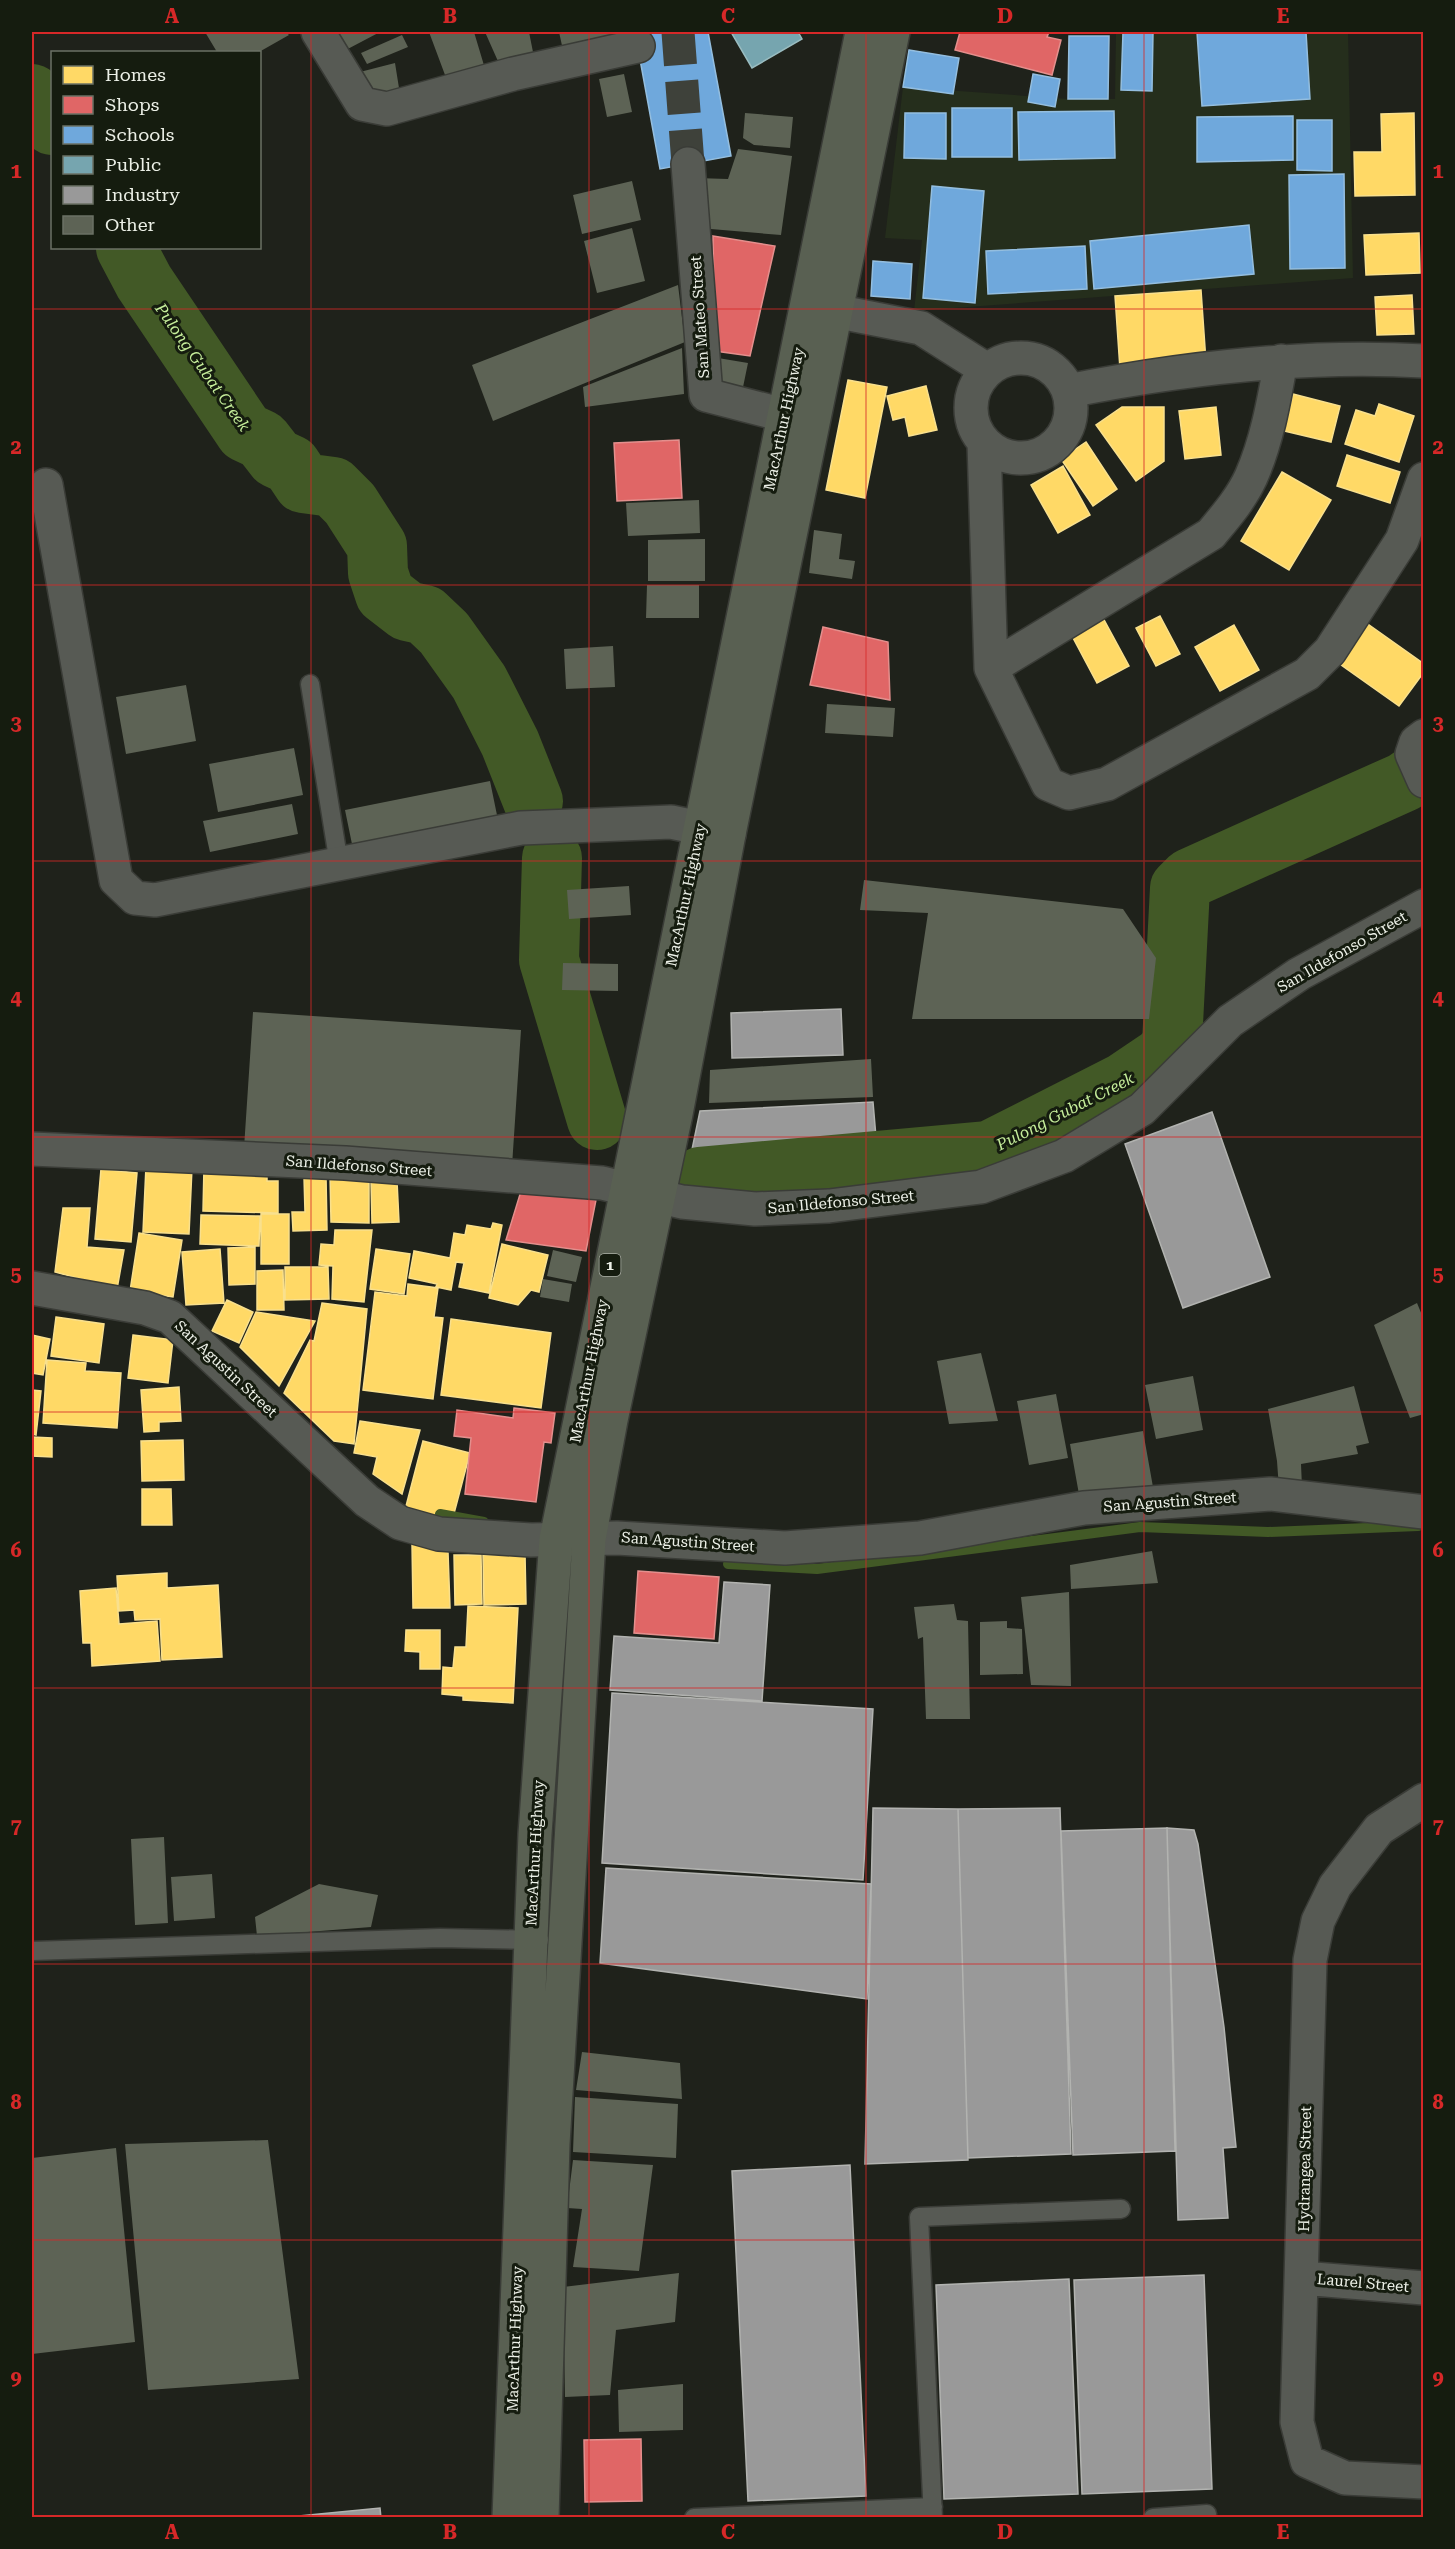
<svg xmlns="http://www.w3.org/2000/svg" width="1455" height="2549" font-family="'Roboto Serif',serif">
	<rect width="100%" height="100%" fill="#1f221b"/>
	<!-- built -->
	<path fill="#252e1c" d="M1116,32H1348L1353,278L914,311L922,240L885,238L903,87L1068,99H1115Z"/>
	<!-- homes -->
	<path fill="#ffd966" stroke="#f9e08d" stroke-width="1.5" d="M1414,113L1415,195L1355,196L1354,152H1382L1381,114Z
		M1419,233L1420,273L1366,275L1364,235Z
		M1201,290L1206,362L1120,369L1115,296Z
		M1412,295L1414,334L1377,335L1375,297Z
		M848,380L887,387L865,498L826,490Z
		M926,386L937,430L909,436L905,417L893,420L887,396Z
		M1293,394L1340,406L1331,442L1284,431Z
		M1379,404L1414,416L1399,462L1345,444L1356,410L1375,416Z
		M1122,407H1164V461L1136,481L1096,425Z
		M1216,407L1221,455L1185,459L1179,411Z
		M1086,442L1117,489L1093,506L1061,459Z
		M1347,455L1400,472L1390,503L1337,486Z
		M1063,466L1090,515L1058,533L1031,485Z
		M1282,472L1331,500L1289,570L1241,541Z
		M1102,616L1129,666L1097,683L1071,634Z
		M1160,616L1180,654L1156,666L1136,628Z
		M1365,622L1424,664V672L1399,706L1337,662Z
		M1234,625L1259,670L1220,691L1195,647Z
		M146,1166L192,1168L189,1234L143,1232Z
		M204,1167L267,1168V1181H278V1213L203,1211Z
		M101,1169L137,1173L131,1242L95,1239Z
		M330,1175H369V1223L331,1222Z
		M326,1176L327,1230L293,1231L292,1212H305L304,1177Z
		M371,1181H397L399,1222L372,1223Z
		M63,1208H90L87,1247L124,1250L117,1289L55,1272Z
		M261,1214H289V1264H261Z
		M201,1215L260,1216L259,1246L200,1244Z
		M493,1223L502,1225L489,1293L459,1287L464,1263L456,1262L451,1290L436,1287L437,1284L409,1278L414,1251L450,1258L454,1233L465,1235L467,1225L491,1229Z
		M335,1230H372L364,1302L332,1299L333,1266L319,1265L321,1244L334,1245Z
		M139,1233L182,1240L173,1297L130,1291Z
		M502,1244L548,1255L539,1292L531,1290L518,1305L489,1298Z
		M255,1247V1284L229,1285L228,1248Z
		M220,1249L224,1303L186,1305L182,1252Z
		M376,1249L410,1254L404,1294L370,1289Z
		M285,1267H328L329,1299L285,1300Z
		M283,1270L284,1310H257V1271Z
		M408,1284L438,1288L434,1317L443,1318L433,1399L363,1390L375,1292L407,1296Z
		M227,1300L253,1312L239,1343L212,1331Z
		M322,1303L367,1309L354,1444L334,1441L284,1393L310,1340L314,1341Z
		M256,1312L315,1321L279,1386L240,1347Z
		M56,1317L104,1324L99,1363L51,1356Z
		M451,1319L551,1333L541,1408L441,1395Z
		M32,1335L50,1339L43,1375L32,1373Z
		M133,1335L173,1340L168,1383L128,1378Z
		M47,1360L86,1363L85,1371L121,1373L117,1428L43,1423Z
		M179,1387L181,1421L159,1422V1431L144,1432L141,1390Z
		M32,1390L41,1391L36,1435L32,1434Z
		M360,1421L420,1430L402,1494L373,1474L377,1457L354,1453Z
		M32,1437L52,1438V1457L32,1456Z
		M183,1440L184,1480L142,1481L141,1441Z
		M423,1441L470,1453L452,1521L405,1510Z
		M142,1489H171L172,1525H142Z
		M412,1543L448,1552L450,1608H413Z
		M525,1554L526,1604L484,1605L483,1555Z
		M454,1555H481L482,1604L455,1605Z
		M167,1573V1588L218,1585L222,1657L162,1660L160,1619L135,1620L134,1610L119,1611L117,1576Z
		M116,1588L119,1624L157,1621L160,1661L92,1666L91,1643H83L80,1591Z
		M468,1606L518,1608L513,1703L463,1700V1696L442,1694L443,1667L453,1668L455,1647H466Z
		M406,1630H440V1669H420V1652L405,1651Z"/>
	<!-- shops -->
	<path fill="#e06666" stroke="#e48f8d" stroke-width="1.5" d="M960,32H1049L1047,37L1061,40L1052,75L955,50Z
		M713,236L775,246L750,356L715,351Z
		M679,440L682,498L617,501L614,443Z
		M823,627L888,642L890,700L810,685Z
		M521,1191L596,1200L586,1251L506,1240Z
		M514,1408L555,1413L551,1443L544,1442L536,1502L465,1494L471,1438L454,1436L457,1410L513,1418Z
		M638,1571L719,1577L714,1639L634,1633Z
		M641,2439L642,2501L585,2502L584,2440Z"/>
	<!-- schools -->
	<path fill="#6fa8dc" stroke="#94bedf" stroke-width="1.5" d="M635,32H708L731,156L660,169Z
		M1123,32H1153L1152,91L1121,90Z
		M1197,32H1306L1310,99L1202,106Z
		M1069,36H1109L1108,99H1068Z
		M909,50L959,58L953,94L903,87Z
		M1033,74L1060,79L1055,107L1028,102Z
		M952,108H1012V157H952Z
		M1114,111L1115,158L1019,160L1018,112Z
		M905,113H946V159L904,158Z
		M1293,116V160L1197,162V117Z
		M1297,120H1332V171L1297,170Z
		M1344,174L1345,268L1290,269L1289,175Z
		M932,186L984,191L975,303L923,298Z
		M1249,225L1254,274L1094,289L1090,241Z
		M1085,246L1087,289L988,294L986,251Z
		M873,261L912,264L910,299L871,296Z"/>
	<!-- public -->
	<path fill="#76a5af" stroke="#99bcc0" stroke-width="1.5" d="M731,32H798L802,39L752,68Z"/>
	<!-- industry -->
	<path fill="#999" stroke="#b2b3b0" stroke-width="1.5" d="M841,1009L843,1055L732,1058L731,1013Z
		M873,1102L877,1149L689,1164L700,1111Z
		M1212,1112L1270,1277L1183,1308L1125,1144Z
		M724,1582L770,1585L762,1701L610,1690L614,1636L719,1643Z
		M612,1693L873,1709L863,1880L602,1863Z
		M873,1808L958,1809L968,2160L865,2164Z
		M1060,1808L1071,2154L968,2158L958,1809Z
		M1167,1828L1175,2151L1073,2155L1061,1831Z
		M1167,1828L1194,1830L1198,1844L1224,2027L1236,2147L1223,2148L1228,2218L1178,2220Z
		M606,1868L871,1884L867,1999L600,1963Z
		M850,2165L866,2496L748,2501L732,2171Z
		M1204,2275L1212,2489L1082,2494L1074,2280Z
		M1069,2279L1078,2494L944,2499L936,2285Z
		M380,2508L381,2518H278Z"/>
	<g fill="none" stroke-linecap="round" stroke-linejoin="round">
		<!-- stream -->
		<path stroke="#425926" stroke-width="10" d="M440,1514L484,1522
			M728,1564L817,1569L1140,1527L1268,1532L1418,1526"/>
		<!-- river -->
		<path stroke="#425926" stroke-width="60" d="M32,94L52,125
			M126,248L144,282L245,432L262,440L276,458L291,465L303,483L333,487L350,504L377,546L378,573L385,594L407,611L425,615L444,633L479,682L510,743L533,801
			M552,858L549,960L597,1120
			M700,1177L989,1151L1123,1083L1163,1056L1172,1043L1180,888L1190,878L1404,782L1424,768"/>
	</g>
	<!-- building -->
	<path fill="#5d6355" d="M205,32H286L289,35L259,52H217Z
		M328,32H380L342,52Z
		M429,32H474L486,72L448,83Z
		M485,32H529L535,62L501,68Z
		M559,32H620L621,40L563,50Z
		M402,35L408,47L367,64L361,53Z
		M395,63L399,88L365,97L356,73Z
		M624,74L632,112L607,117L599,79Z
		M745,113L793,117L790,148L754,145L743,138Z
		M738,149L792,156L781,235L699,228L696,178L728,179Z
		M632,181L641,220L582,234L573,195Z
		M632,228L645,281L597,293L584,241Z
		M678,285L685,342L493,421L472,365Z
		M682,348L684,394L585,407L583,387Z
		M718,358L748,363L742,392L716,388Z
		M699,500L700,533L628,536L626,503Z
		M814,530L842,534L839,559L855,561L852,579L809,573Z
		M705,539V581H648V540Z
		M647,585H699V618H646Z
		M613,646L615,687L566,689L564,649Z
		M186,685L196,741L126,754L116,697Z
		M827,704L895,708L893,737L825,733Z
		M294,748L303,795L218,812L209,764Z
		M490,781L498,820L353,849L345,810Z
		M292,804L298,834L210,852L203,821Z
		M864,880L1123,909L1156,958L1149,1019H912L928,913L860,910Z
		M629,886L631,915L569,919L567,890Z
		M563,963L618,964V991L562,990Z
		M253,1012L521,1030L512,1166L244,1148Z
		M871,1059L873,1097L709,1103L710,1070Z
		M553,1250L582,1257L576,1282L547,1276Z
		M543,1279L572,1284L569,1302L540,1297Z
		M1417,1303L1424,1320V1414L1410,1418L1374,1325Z
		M981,1353L998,1421L949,1424L937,1361Z
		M1193,1376L1203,1430L1156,1439L1145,1385Z
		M1354,1386L1369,1443L1356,1446L1358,1454L1301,1464L1302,1487L1279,1489L1277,1461L1268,1409Z
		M1056,1394L1068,1458L1029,1465L1017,1401Z
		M1143,1431L1153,1487L1080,1500L1070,1444Z
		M1152,1551L1158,1583L1071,1589L1070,1565Z
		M1069,1592L1071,1686L1031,1685L1021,1597Z
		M954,1604L957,1620L968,1621L970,1719H926L923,1637L918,1639L914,1607Z
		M1007,1621V1628L1022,1629L1023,1674L980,1675V1622Z
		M164,1837L168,1923L135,1925L131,1839Z
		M212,1874L215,1918L174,1921L171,1877Z
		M319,1884L378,1895L371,1927L257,1936L255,1917Z
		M582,2052L680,2063L682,2099L576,2090Z
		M575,2097L678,2104L676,2158L573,2152Z
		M268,2140L299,2379L148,2390L125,2144Z
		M116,2148L135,2342L32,2354V2158Z
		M573,2160L653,2165L639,2271L573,2267L582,2209L567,2208Z
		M679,2273L675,2322L616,2330L610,2395L565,2397L563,2287Z
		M683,2384V2430L619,2432L618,2390Z"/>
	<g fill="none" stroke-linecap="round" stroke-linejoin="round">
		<!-- minor-tunnel -->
		<path stroke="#3e413a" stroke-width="33" stroke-dasharray="33 16" stroke-linecap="butt" d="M678,32L688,164"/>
		<defs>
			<path id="service" d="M310,684L339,864
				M32,1951L440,1938L539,1940
				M694,2518L933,2507
				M933,2518L919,2217L1121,2209
				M1153,2518L1207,2514"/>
			<path id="minor" d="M318,32L362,104L387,109L513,74L638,46
				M688,164L706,395L811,422
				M809,306L921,328L987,370
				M971 408a50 50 0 1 1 100 0a50 50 0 1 1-100 0Z
				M1068,391C1184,368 1305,354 1424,361
				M984,443L991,668L1048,784L1069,793L1107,784L1307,674L1330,651L1402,540L1424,479
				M46,485L116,880L135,898L155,900L521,828L671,822L729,834
				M991,668L1211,534C1225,517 1241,499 1251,477C1267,441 1274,400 1281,361
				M1424,736L1416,742L1412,754L1424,781
				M32,1149L345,1163L602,1183L682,1202L755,1209L829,1206L981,1187L1064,1156L1142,1109L1230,1021L1299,974L1424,906
				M32,1288L145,1308L170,1317L367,1501L400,1523L439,1534L531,1540L617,1538L785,1548L920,1538L1084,1508L1270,1494L1424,1512
				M1424,1800L1379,1829L1335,1886L1318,1921L1310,1960L1297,2422L1307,2461L1345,2478L1424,2482
				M1302,2278L1424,2288"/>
			<path id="trunk" d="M509,2518L535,1834L556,1539L862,32
				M542,2518L553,2144L589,1539L611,1420L676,1114L729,834L893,32"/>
		</defs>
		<!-- service casing -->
		<use href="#service" stroke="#3a3c37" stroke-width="21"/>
		<!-- minor casing -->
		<use href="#minor" stroke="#3a3c37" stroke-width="36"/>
		<!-- trunk casing -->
		<use href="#trunk" stroke="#3a3c37" stroke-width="36"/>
		<!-- service -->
		<use href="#service" stroke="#575a54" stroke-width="18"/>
		<!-- minor -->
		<use href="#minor" stroke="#575a54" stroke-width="33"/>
		<!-- trunk -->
		<use href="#trunk" stroke="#596052" stroke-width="33"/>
	</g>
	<!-- grid -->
	<path fill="none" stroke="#d62828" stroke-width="1.5" stroke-opacity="0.55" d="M311,32V2518M589,32V2518M866,32V2518M1144,32V2518M32,309H1424M32,585H1424M32,861H1424M32,1137H1424M32,1412H1424M32,1688H1424M32,1964H1424M32,2240H1424"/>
	<g text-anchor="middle" stroke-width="6" stroke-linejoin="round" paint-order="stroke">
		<!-- shield labels -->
		<rect fill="#151c0f" stroke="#acb0a6" stroke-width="1.5" x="599.5" y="1254" width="21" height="22" rx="4.5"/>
		<g font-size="14" font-weight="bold" fill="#ecf0e7">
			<text x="610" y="1270">1</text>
		</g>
		<!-- street labels -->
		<g font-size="15" fill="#ecf0e7" stroke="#151c0f">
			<text transform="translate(700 317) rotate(-94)" y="5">San Mateo Street</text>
			<text transform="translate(784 419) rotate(-78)" y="5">MacArthur Highway</text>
			<text transform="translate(686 895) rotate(-78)" y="5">MacArthur Highway</text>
			<text transform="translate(1342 952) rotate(-30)" y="5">San Ildefonso Street</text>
			<text transform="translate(359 1166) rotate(4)" y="5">San Ildefonso Street</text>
			<text transform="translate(841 1202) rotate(-5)" y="5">San Ildefonso Street</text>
			<text transform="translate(226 1369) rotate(43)" y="5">San Agustin Street</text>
			<text transform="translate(589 1371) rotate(-79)" y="5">MacArthur Highway</text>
			<text transform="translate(1170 1502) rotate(-4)" y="5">San Agustin Street</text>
			<text transform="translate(688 1542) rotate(4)" y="5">San Agustin Street</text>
			<text transform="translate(535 1853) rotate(-87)" y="5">MacArthur Highway</text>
			<text transform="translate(1305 2169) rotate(-89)" y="5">Hydrangea Street</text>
			<text transform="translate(1363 2283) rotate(5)" y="5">Laurel Street</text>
			<text transform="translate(515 2339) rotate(-88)" y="5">MacArthur Highway</text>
		</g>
		<!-- water labels -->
		<g font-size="16" font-style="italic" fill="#c5ed9a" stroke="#151c0f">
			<text transform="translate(203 367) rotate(55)" y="6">Pulong Gubat Creek</text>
			<text transform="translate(1065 1111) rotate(-27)" y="6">Pulong Gubat Creek</text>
		</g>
	</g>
	<!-- border -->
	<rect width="1455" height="2549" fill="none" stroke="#151c0f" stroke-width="66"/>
	<!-- legend -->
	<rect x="51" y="51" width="210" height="198" fill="#151c0f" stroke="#6b7165" stroke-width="1.5"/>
	<rect x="63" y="66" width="30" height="18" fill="#ffd966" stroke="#6b7165" stroke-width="1.5"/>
	<text x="105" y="81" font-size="18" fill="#ecf0e7">Homes</text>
	<rect x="63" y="96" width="30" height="18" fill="#e06666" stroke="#6b7165" stroke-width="1.5"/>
	<text x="105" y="111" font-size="18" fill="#ecf0e7">Shops</text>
	<rect x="63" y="126" width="30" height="18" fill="#6fa8dc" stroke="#6b7165" stroke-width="1.5"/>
	<text x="105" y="141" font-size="18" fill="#ecf0e7">Schools</text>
	<rect x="63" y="156" width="30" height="18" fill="#76a5af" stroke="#6b7165" stroke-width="1.5"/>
	<text x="105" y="171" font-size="18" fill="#ecf0e7">Public</text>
	<rect x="63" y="186" width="30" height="18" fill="#999999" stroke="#6b7165" stroke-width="1.5"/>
	<text x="105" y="201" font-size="18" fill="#ecf0e7">Industry</text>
	<rect x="63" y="216" width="30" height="18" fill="#5d6355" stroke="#6b7165" stroke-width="1.5"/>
	<text x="105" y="231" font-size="18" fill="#ecf0e7">Other</text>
	<rect x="33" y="33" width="1389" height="2483" fill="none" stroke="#d62828" stroke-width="2"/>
	<g font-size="20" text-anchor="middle" font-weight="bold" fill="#d62828">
		<text x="172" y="23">A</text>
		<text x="450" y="23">B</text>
		<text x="728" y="23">C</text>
		<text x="1005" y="23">D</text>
		<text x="1283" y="23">E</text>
		<text x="16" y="178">1</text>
		<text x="1438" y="178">1</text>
		<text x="16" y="454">2</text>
		<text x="1438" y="454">2</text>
		<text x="16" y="730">3</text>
		<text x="1438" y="730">3</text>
		<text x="16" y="1005">4</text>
		<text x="1438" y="1005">4</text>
		<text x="16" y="1281">5</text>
		<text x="1438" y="1281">5</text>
		<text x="16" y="1557">6</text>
		<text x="1438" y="1557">6</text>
		<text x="16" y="1833">7</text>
		<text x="1438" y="1833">7</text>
		<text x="16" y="2109">8</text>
		<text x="1438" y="2109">8</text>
		<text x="16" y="2385">9</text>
		<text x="1438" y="2385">9</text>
		<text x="172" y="2539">A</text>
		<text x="450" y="2539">B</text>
		<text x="728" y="2539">C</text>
		<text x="1005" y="2539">D</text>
		<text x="1283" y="2539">E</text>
	</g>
</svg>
